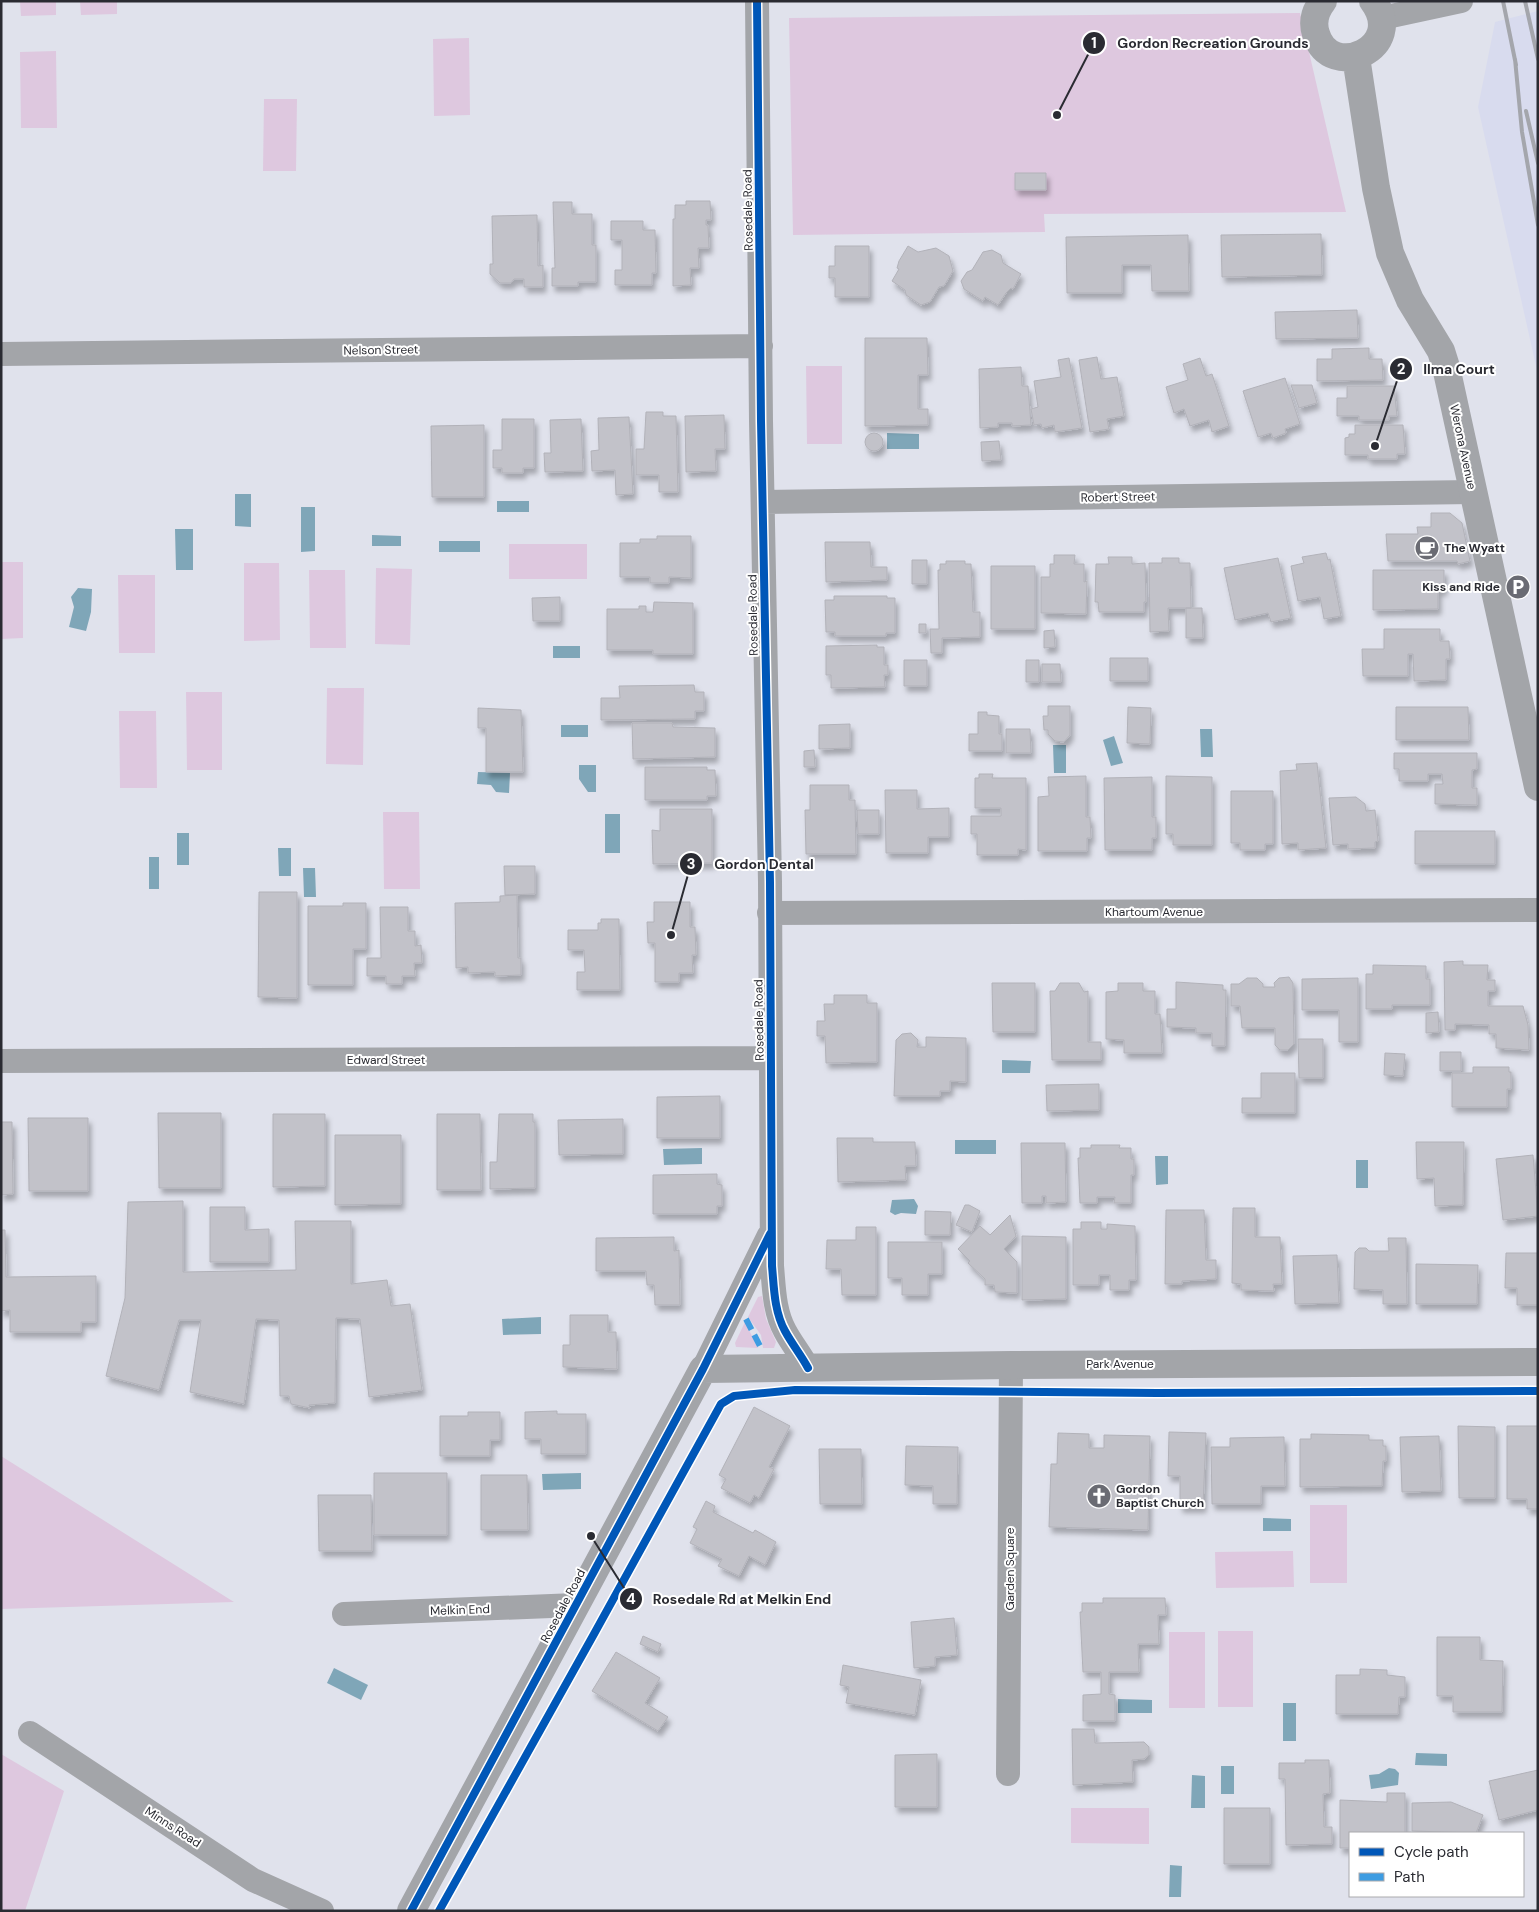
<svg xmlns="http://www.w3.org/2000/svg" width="1539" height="1912" font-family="'DM Sans',sans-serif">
	<defs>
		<filter id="shadow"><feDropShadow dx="3" dy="5.5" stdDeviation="2.5" flood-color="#0004"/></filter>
	</defs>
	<rect width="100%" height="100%" fill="#e0e2ec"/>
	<!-- built -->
	<path fill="#d8dbee" d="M1538,11V375L1478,107L1495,22Z"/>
	<!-- green -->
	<path fill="#dec8df" d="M20,1H56V15L21,16Z
		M80,1H117V14L81,15Z
		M1300,13L1346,212L1044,214L1045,232L793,235L789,18Z
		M469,38L470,115L434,116L433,39Z
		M56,51L57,128H21L20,52Z
		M264,99H297L296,171H263Z
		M806,366H842V444H807Z
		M509,544H587V579H509Z
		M1,562H23V638L1,639Z
		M244,563H279L280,640L244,641Z
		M376,568L412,569L410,645L375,644Z
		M309,570H345L346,648H310Z
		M118,575H155V653H119Z
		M327,688H364L363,765L326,764Z
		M186,692H222V770H187Z
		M119,711H156L157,788H120Z
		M383,812H419L420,889H384Z
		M762,1296L766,1319L776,1342L774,1348H763L761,1335L748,1317L758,1297Z
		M745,1322L758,1348L736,1347L735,1343Z
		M1,1456L234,1602L1,1609Z
		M1310,1505H1347V1583H1310Z
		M1293,1551L1294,1587L1216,1588L1215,1552Z
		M1218,1631H1253V1707H1218Z
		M1169,1632H1205V1708H1169Z
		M1,1754L64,1791L25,1911H1Z
		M1071,1808H1149V1844L1071,1843Z"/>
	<!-- water -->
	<path fill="#7fa6b8" d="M887,433L919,434V449H887Z
		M235,494H251V527L235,526Z
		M497,501H529V512H497Z
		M301,507H315V551L301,552Z
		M175,529H193V570H176Z
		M372,535L401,536V546H372Z
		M439,541H480V552H439Z
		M78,588L92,589L91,612L86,631L69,627L74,607L71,597Z
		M553,646H580V658H553Z
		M561,725H588V737H561Z
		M1200,729H1212L1213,757H1201Z
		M1114,736L1123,763L1111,766L1103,740Z
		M1053,745H1066V773H1054Z
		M579,765H596V792H588L579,779Z
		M478,772L510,773L509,793L496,792L491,785L477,784Z
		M605,814H620V853H605Z
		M177,833H189V865H177Z
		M278,848H291V876H279Z
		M149,857H159V889H149Z
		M303,868H315L316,897H304Z
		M1002,1060L1031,1061L1030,1073H1002Z
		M955,1140H996V1154H955Z
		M702,1148V1164L664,1165L663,1149Z
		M1155,1156H1168V1184L1156,1185Z
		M1356,1160H1368V1188H1356Z
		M914,1199L918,1206L916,1214L901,1213L895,1215L890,1212L892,1200Z
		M541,1317V1334L503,1335L502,1319Z
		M581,1473V1489L543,1490L542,1474Z
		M1263,1518L1291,1519V1531H1263Z
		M334,1668L368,1685L361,1700L327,1683Z
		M1118,1699L1152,1700V1713H1118Z
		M1283,1703H1296V1741H1283Z
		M1416,1753L1447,1754V1766L1415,1765Z
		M1221,1766H1234V1794H1221Z
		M1389,1768L1395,1769L1399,1773L1398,1785L1371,1789L1369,1775L1379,1774Z
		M1192,1775L1205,1776V1808H1191Z
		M1170,1865L1182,1866L1181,1897H1169Z"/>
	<!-- building -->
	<path fill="#c2c2c9" stroke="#b2b2b9" filter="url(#shadow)" d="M1015,173H1046V190H1015Z
		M686,201H710L711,220H706V225H708L709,248H698L699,268H690L691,285L673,286V219H675V205H686Z
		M553,202H572V214H592V245H596V282H578V286H552V268H555Z
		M537,215L538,266L543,265V287H524V279H514L511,283H500L490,274V264H493L492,216Z
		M611,221H643V230H655L656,273H652V285H615V270H622V240H611Z
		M1321,234L1322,275L1222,277L1221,235Z
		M1188,235L1189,291H1152L1151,265H1122V293H1067L1066,237Z
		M835,246H869V297H835V278H829V266H835Z
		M908,246L918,252L936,248L949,256L953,271L944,286L939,287L930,302L921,305L906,295L905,290L892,281L899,269L897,268L899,261Z
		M992,250L1001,255L1003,263L1021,274L1013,289L1011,288L1006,293L998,305L985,297L983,301L964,289L961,281L967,272L972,270L983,252Z
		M1357,310L1358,338L1276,339L1275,312Z
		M865,338H927L928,375H918V409H928V425L865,426Z
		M1369,348V359H1382L1383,380L1317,381V359H1332V349Z
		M1097,357L1101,379L1117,377L1124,416L1107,419L1109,429L1090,432L1079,360Z
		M1069,358L1082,428L1055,432L1054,425L1042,428L1041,424L1034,425L1031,409L1038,407L1034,381L1061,377L1058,360Z
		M1200,358L1206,376L1212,374L1229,426L1212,432L1209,420L1190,426L1184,409L1174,413L1166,387L1188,380L1183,364Z
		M1021,367L1022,386H1028L1031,425L1012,426V423H998V427L980,428L979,369Z
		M1285,378L1300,424L1285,429L1286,433L1273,438L1271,433L1258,437L1243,391Z
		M1291,385H1312L1317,403L1299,408Z
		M1347,386H1394L1397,416H1389V420H1359V416H1337V398H1347Z
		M646,412H663V416H676L678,492H659V475H636V449H644Z
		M724,415L725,449H715L716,471L686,472L685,416Z
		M629,417L633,494L616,495L615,470L592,471L591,451L599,450L598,418Z
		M502,419H534V468H523V473H502V468H493V450H502Z
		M581,419L583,471L545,472L544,453H551L550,420Z
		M484,425V497H432L431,426Z
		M1355,425H1403L1405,454H1397V459H1368V455H1345V438L1349,437V434H1355Z
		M865 442a9 9 0 1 1 18 0a9 9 0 1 1-18 0Z
		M999,441L1001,460L982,461L981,442Z
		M1431,513H1450L1462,523L1470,561L1458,564L1457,561H1388L1386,534H1418L1417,527H1431Z
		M657,536H691V578L669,577V583H650V577H620V543H640V539H657Z
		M825,542H870L871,567H887V580L826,582Z
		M1326,553L1328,560L1330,559L1341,616L1324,619L1320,597L1298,601L1291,566L1304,563L1302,557Z
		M1054,555H1075L1074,564H1084V582L1087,581L1086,614L1041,613V577H1050V564H1054Z
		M1108,557H1132V564L1145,563L1146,602H1144V612H1099L1098,602H1095L1096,564H1109Z
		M1162,558H1179V563H1190L1191,608H1168L1169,631L1150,632L1149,563H1162Z
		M1278,558L1291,618L1271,622L1268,613L1235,620L1224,568Z
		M912,560H927V584H912Z
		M946,561H965V564H971L973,612H980V637L942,638V653H931L930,629H939L938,570H940V564H946Z
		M991,566H1035V629H991Z
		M1373,570H1444V590H1438V609L1373,610Z
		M834,596H887V598H895V633H886V636H835V632H826L825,600H834Z
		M560,597V621H533L532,598Z
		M654,602L693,603V654H653V650H607V609H639V606H646V612H653Z
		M1186,608H1202L1203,638H1186Z
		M919,624H926V633H919Z
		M1384,629H1440V641H1449L1450,659H1446V680L1414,681L1413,654H1408V676H1363L1362,649H1384Z
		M1054,630L1055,647L1044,648V631Z
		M877,645V647H884V665H888V675H884L885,687L831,688V675H826V646Z
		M1110,658H1148V681H1110Z
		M904,660H927V686H904Z
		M1026,660H1039V682H1026Z
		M1042,664H1060L1061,682H1042Z
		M694,685L695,692H704V711H695V719L601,720V698H620L619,686Z
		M1048,706H1070V735L1064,742L1055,741L1048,734V730H1044L1043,716H1048Z
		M1128,707L1151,708L1150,744L1127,743Z
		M1396,707H1468L1469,740H1396Z
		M478,708L521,710L523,772H486V728H478Z
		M978,712H987V715L999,716V734H1002V751H969V734H978Z
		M632,723H672L673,727L715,728V757L633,759Z
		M850,724V748L819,749V725Z
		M1006,729H1030L1031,753H1006Z
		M814,750L815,767H804V751Z
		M1394,753H1477V769L1472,770V788H1477V805L1435,804V784H1443L1442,774H1428V781H1399V769H1394Z
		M1317,763L1326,848L1298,850V843L1282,844L1280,771L1297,770L1296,764Z
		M645,767H707V770H715L716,796H707V800H645Z
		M979,774H993L992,778H1026V850L1018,849V855H977V834H971V816H1001V808H975V778H979Z
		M1086,776V817H1090L1091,838H1087V851H1038V797L1049,796L1048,777Z
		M1166,776L1212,777V845H1173V834H1166Z
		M1152,777V817H1156V838H1152V850H1105L1104,778Z
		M810,785H849V800H855L856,854H806L805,810H810Z
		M885,790H917V809L949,808V837H928V853H886Z
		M1231,791H1273V844H1265V850H1240V843H1231Z
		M1356,797L1365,804L1366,811L1375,810L1378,841L1375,842V848L1348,849V844L1333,845L1329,798Z
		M660,809H712V863L653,864L652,830L660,831Z
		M857,810H879V834H858Z
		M1415,831H1495V864H1415Z
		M504,866H535V894L505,895Z
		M259,892H297V998L258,997Z
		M517,895L518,958H521V975L495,976V972L468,973V967L456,968L455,903L500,902V896Z
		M654,902H690V927H695L696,955H692L693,973H679V982H655V943H648L647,922H654Z
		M343,903H366V949H353V985H308V906H343Z
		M380,907H408V931H415V946L421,945L422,963H414L415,976H402V984H386V976H367V958H381Z
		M601,919H619L620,990H577V972H585L584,950H568V930H598V923H601Z
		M1463,961V965H1488L1487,980H1495V991H1488V1006H1523L1528,1025L1529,1050L1496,1048V1034H1489V1025L1455,1024V1030H1445L1444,962Z
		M1373,965L1426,966V979H1430V1005H1392V1009H1366V974H1373Z
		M1289,977L1293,983L1294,1044L1288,1050H1280L1275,1045V1028H1242L1240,1006H1231V984H1239L1247,978H1257L1263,984V987H1275L1274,983L1279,978Z
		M1358,978V1042H1339V1010H1302V979Z
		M1176,982L1223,985V990H1226L1225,1046H1212V1033H1196V1028L1167,1027V1009H1176Z
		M992,983H1035V1032H993Z
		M1060,983H1079L1084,992L1088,991V1042H1101V1060H1052L1050,991H1055Z
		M1118,983H1143V991H1155V1014H1160L1162,1053H1124V1040L1106,1039V992L1118,991Z
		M834,995H867V1003H877V1062L826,1063L825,1036H817V1021H825L824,1004H834Z
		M1438,1012L1439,1032L1426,1033V1013Z
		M911,1033L918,1040L917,1047H926V1037L966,1038V1082L950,1081V1091H940V1096H894L896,1040L902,1034Z
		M1298,1039H1323V1078H1299Z
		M1440,1052H1461V1071H1440Z
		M1385,1053L1405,1054L1403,1076L1384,1075Z
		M1473,1067H1509V1072H1511V1089H1507V1107H1452V1073H1473Z
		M1261,1073H1295V1113H1242V1098H1261Z
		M1099,1084V1110L1047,1111L1046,1085Z
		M720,1096V1138H657V1097Z
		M158,1113H221V1188H159Z
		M273,1114H325V1186L273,1187Z
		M437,1114H480L481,1190H437Z
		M499,1114H533V1122H535V1188L490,1189V1162H497Z
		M28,1118H88V1191H29Z
		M623,1119V1154L559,1155L558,1120Z
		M1,1122H12L13,1194L1,1195Z
		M335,1135H401V1204L335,1205Z
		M837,1138H873V1142H915L916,1166H905L906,1180L838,1182Z
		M1416,1142H1464L1463,1205L1435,1206L1434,1178L1417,1179Z
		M1021,1143H1065L1066,1202L1046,1203V1196H1042V1203H1022Z
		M1091,1145H1120L1119,1148H1131V1159H1134V1175H1131V1203H1114L1115,1197H1097V1203H1080L1078,1158H1080V1148H1091Z
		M1533,1155L1538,1216L1503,1220L1496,1159Z
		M717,1174V1184L722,1185V1206H717V1214H653V1175Z
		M183,1201V1272L296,1270L295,1221H351V1284L387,1280L391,1306L410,1304L422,1390L369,1397L360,1319L336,1318L335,1403L309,1405L310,1408L291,1404L289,1396H280L279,1320L256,1319L244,1404L190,1392L201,1320H179L159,1390L106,1376L125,1298L128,1202Z
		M965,1205H969L980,1211L972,1232L956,1225Z
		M210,1207H245V1230L269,1229V1262H210Z
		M1233,1208H1255V1237H1280L1282,1284H1273L1274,1291L1241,1290V1284L1232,1283Z
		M1166,1210H1204L1206,1260H1216V1279L1182,1281V1284H1165Z
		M925,1211L951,1212L950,1235H925Z
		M1010,1215L1016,1236L1004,1249L1017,1262V1293L995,1292L994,1285H985V1279L968,1263L970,1261L958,1249L980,1226L990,1235Z
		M1081,1222H1101V1229H1107V1224L1135,1226L1136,1280H1129V1290H1110V1275H1099V1285H1073V1229H1081Z
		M856,1227H876V1295H842L841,1269H826L827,1240H856Z
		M1,1230H5L6,1277L96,1276V1322H81V1332H10V1310L1,1311Z
		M1022,1236L1066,1237V1299L1022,1300Z
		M674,1237V1251L679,1250L680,1305H655L654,1285H647L646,1271H596V1238Z
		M1388,1238H1406L1407,1304H1383V1290L1354,1289L1355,1252L1359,1248H1366L1369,1251H1389Z
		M888,1242H942V1274H928V1295H902V1278H888Z
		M1506,1253H1538V1305H1517V1288H1505Z
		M1337,1255L1339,1303L1295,1304L1293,1256Z
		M1416,1264L1478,1265L1477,1304H1416Z
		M570,1315H608V1332H616L617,1369L563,1367V1345H570Z
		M754,1407L790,1426L769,1467L774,1469L759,1498L754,1495L750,1503L721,1488L726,1479L719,1475Z
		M557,1411V1414H586V1454H541V1439H525V1412Z
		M468,1412H500V1440H490V1456H440V1416H468Z
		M1458,1426L1495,1427V1498H1459Z
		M1507,1426H1538V1509H1527V1499H1507Z
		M1169,1432L1206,1433L1203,1507H1180V1476H1168Z
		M1058,1433L1089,1434V1448H1104V1435L1150,1436L1148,1530L1049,1527L1051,1464H1057Z
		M1311,1434L1369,1435V1440H1383V1446H1386V1461H1383L1382,1486L1300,1487V1439H1311Z
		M1439,1436L1441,1491L1402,1492L1400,1437Z
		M1284,1437L1285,1486H1261V1504H1212L1211,1447H1230V1438Z
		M906,1446L958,1447L957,1504H933V1486L905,1485Z
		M819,1449H861L862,1504H820Z
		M374,1473H447V1535H374Z
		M481,1475H527L528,1530H481Z
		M318,1495H371L372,1551H319Z
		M706,1501L715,1506L713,1512L753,1533L755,1530L776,1542L765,1565L749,1556L739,1576L718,1566L722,1559L690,1543L697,1529L693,1527Z
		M1103,1598H1165L1166,1615H1158L1159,1644H1138L1139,1672H1109V1694L1115,1695V1721H1083V1695L1101,1694V1672H1083L1080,1612H1082V1603H1103Z
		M954,1618L957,1655L935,1657V1666L914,1668L911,1622Z
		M643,1636L661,1644L658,1652L640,1644Z
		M1437,1637H1480V1660L1503,1661L1502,1712H1453V1696H1437Z
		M616,1652L660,1678L645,1703L668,1717L658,1731L592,1691Z
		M843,1665L921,1680L915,1715L846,1703L849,1687L840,1685Z
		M1360,1669L1387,1670V1675L1405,1677V1697H1399L1398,1714H1336V1675H1360Z
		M1072,1729H1094L1095,1743L1144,1742L1149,1747V1755L1144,1759L1132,1760L1133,1782L1073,1785Z
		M937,1754V1807H895V1755Z
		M1305,1760H1329L1330,1793L1323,1794L1324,1827H1332V1844L1286,1845L1285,1779H1279V1763H1305Z
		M1538,1770V1810L1499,1820L1489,1781Z
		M1387,1793H1405V1833H1350V1848H1340V1800L1387,1802Z
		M1451,1802L1483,1815L1476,1833L1412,1831V1803Z
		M1224,1808H1270V1864H1224Z"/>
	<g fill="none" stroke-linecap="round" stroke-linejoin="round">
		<!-- minor -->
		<path stroke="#a3a5a9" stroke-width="24" d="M757,1L761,421L770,882L772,1266C774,1287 774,1311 785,1331C792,1344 801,1355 808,1368
			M1382,18L1461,1
			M1,354L761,346
			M763,502L1473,492
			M769,913L1538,910
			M1,1061L770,1058
			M703,1369L769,1235
			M344,1614L576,1605
			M30,1733L253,1880L322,1911
			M1008,1774L1011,1365"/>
		<!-- tertiary -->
		<path stroke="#a3a5a9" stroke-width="28" d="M1323,1C1315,11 1312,22 1316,34C1330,82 1408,48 1373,1
			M1356,57L1376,188L1390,253L1410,300L1441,351L1446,367L1538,787
			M411,1911L703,1369L1011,1365L1538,1362"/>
		<!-- rail -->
		<path stroke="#a4a6ac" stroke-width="4" d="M1503,1L1516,65
			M1525,1L1538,59
			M1515,59L1522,132L1538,225
			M1526,111L1538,163"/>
		<!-- quiet -->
		<path stroke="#3d9ce2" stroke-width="6" stroke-dasharray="12 6" stroke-linecap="butt" d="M746,1319L761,1348"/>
		<defs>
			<path id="cycleway" d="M757,1L761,421L770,882L772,1266C774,1287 774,1311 785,1331C792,1344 801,1355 808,1368
				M411,1911L703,1369L770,1234
				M439,1911L594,1634L721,1404L734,1396L795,1390L1157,1393L1538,1391"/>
		</defs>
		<!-- cycleway casing -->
		<use href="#cycleway" stroke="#fff" stroke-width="11"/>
		<!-- cycleway -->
		<use href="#cycleway" stroke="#0057b8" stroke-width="8"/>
	</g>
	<!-- icons -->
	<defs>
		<symbol id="cafe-disc" viewBox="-11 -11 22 22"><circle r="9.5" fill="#6a6b73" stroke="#fff"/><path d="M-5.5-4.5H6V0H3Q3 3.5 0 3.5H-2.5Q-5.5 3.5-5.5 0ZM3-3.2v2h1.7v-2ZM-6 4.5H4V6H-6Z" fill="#fff"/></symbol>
		<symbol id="parking-disc" viewBox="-11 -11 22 22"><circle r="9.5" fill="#6a6b73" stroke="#fff"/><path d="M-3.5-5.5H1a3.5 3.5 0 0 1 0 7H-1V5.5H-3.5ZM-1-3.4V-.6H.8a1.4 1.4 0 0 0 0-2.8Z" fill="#fff"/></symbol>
		<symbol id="church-disc" viewBox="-11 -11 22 22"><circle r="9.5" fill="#6a6b73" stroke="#fff"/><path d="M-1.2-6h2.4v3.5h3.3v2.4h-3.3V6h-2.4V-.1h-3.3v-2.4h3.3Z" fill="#fff"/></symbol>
	</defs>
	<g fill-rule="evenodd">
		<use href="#cafe-disc" x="1413" y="534" width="28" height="28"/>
		<use href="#parking-disc" x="1504" y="573" width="28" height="28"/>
		<use href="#church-disc" x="1085" y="1482" width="28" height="28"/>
	</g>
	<g text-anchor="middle" stroke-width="4" stroke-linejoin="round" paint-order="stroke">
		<!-- street labels -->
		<g font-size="12" fill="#2a2b32" stroke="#fff">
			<text transform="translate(748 210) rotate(-91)" y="4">Rosedale Road</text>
			<text transform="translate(381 350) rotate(-1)" y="4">Nelson Street</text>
			<text transform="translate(1463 447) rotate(78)" y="4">Werona Avenue</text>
			<text transform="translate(1118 497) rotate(-1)" y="4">Robert Street</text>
			<text transform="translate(753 615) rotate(-91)" y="4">Rosedale Road</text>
			<text x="1154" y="916">Khartoum Avenue</text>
			<text transform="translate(759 1020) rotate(-91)" y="4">Rosedale Road</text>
			<text x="386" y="1064">Edward Street</text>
			<text x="1120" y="1368">Park Avenue</text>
			<text transform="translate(1010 1569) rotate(-90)" y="4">Garden Square</text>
			<text transform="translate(563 1606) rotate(-62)" y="4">Rosedale Road</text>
			<text transform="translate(460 1610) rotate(-2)" y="4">Melkin End</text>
			<text transform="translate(173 1827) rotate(33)" y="4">Minns Road</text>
		</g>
		<!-- poi labels -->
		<g font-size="12" font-weight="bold" fill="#2a2b32" stroke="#fff" text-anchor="start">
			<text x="1444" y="552">The Wyatt</text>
			<text x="1500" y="591" text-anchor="end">Kiss and Ride</text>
			<text x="1116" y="1493">Gordon<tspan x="1116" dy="14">Baptist Church</tspan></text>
		</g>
	</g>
	<!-- callouts -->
	<path fill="none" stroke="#2a2b32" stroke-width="2" d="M1057 115L1094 43M1375 446L1401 369M671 935L691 864M591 1536L631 1599"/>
	<g fill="#2a2b32" stroke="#fff" stroke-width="2">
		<circle cx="1057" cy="115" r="5"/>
		<circle cx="1375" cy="446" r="5"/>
		<circle cx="671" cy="935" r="5"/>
		<circle cx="591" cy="1536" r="5"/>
		<circle cx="1094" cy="43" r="12"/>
		<circle cx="1401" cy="369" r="12"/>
		<circle cx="691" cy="864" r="12"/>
		<circle cx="631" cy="1599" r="12"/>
	</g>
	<g font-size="15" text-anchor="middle" font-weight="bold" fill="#fff">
		<text x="1094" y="48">1</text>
		<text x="1401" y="374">2</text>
		<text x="691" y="869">3</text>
		<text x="631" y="1604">4</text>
	</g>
	<g font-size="14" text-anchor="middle" font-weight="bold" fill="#2a2b32" stroke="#fff" stroke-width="4" stroke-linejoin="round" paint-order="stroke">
		<text x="1213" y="48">Gordon Recreation Grounds</text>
		<text x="1459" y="374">Ilma Court</text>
		<text x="764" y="869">Gordon Dental</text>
		<text x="742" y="1604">Rosedale Rd at Melkin End</text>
	</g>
	<!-- border -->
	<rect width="1539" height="1912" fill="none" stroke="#2a2b32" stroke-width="5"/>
	<!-- legend -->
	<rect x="1349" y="1832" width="175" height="65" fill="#ffffff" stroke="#aaaaad"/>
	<rect x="1359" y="1848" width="25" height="8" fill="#0057b8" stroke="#aaaaad"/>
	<text x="1394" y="1857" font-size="15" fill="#2a2b32">Cycle path</text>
	<rect x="1359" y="1873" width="25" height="8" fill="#3d9ce2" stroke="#aaaaad"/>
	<text x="1394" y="1882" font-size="15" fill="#2a2b32">Path</text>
</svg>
